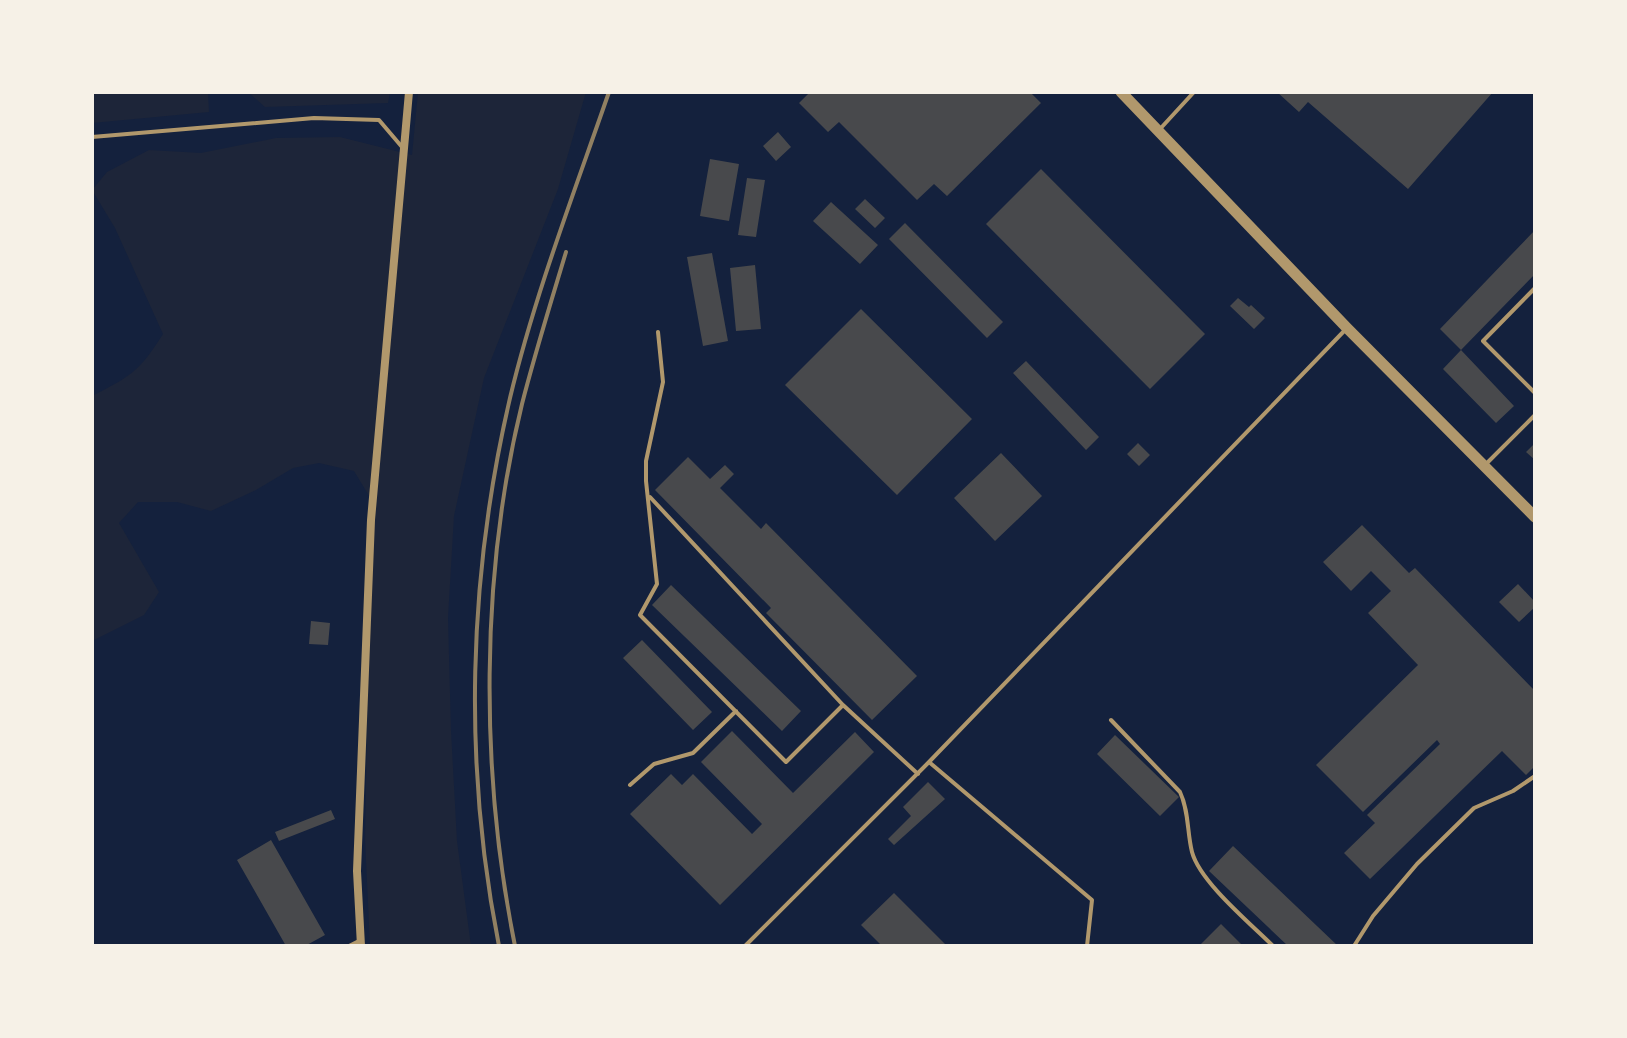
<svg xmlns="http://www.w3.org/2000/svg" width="1627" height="1038" font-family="Merriweather,serif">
	<rect width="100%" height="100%" fill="#14213d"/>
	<!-- green -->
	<path fill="#1d2539" d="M92,92H208L209,112L92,123Z
		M248,92H390L388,103L265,107Z
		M418,92H586L558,189L484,378L454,516L448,618L451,731L457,841L471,946H370L365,839L370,543L374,504L354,471L319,463L293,468L256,490L211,511L177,502H138L119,523L159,592L144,615L92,641V396C131,376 139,372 163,334L115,228L92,190L107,172L149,150L201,153L276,138L340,137L412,155Z"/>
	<!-- building -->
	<path fill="#48494c" d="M810,92H1030L1041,103L947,196L934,184L917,200L839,122L828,132L799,103Z
		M1277,92H1493L1408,189L1308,102L1299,112Z
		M778,132L791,147L776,161L763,146Z
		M710,159L739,164L729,221L700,216Z
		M1041,169L1205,334L1150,389L986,224Z
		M747,178L765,180L756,237L738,235Z
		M865,199L885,218L875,228L855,209Z
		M831,202L878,245L860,264L813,221Z
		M905,223L1003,322L987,338L889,239Z
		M1535,230V274L1461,350L1514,406L1496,423L1443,369L1461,350L1440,329Z
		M712,253L728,341L703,346L687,257Z
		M755,265L761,329L736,331L730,268Z
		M1238,298L1249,307L1251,305L1265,318L1254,329L1230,306Z
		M861,309L972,419L897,495L785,385Z
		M1026,361L1099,437L1086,450L1013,373Z
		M1138,443L1150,455L1139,466L1127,454Z
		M1535,443V460L1526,452Z
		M1001,453L1042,496L995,541L954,498Z
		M688,457L710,479L725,465L734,474L720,488L761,529L766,523L917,676L872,720L766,613L771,608L655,490Z
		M1362,525L1409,573L1415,568L1535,691V766L1526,775L1502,751L1370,879L1344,853L1375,823L1367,815L1440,744L1437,740L1363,812L1316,765L1418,665L1368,613L1391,591L1371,571L1351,591L1323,562Z
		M1518,584L1535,602V607L1519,622L1499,602Z
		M671,585L801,711L782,731L652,605Z
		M311,621L330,623L328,645L309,644Z
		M642,640L712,712L693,730L623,658Z
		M732,731L793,793L855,732L874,752L720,905L630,814L671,774L682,785L693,774L752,834L762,824L701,762Z
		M1115,735L1179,797L1160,816L1097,754Z
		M928,782L945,799L894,845L888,839L911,816L903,807Z
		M331,810L335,819L279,841L275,832Z
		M271,840L325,935L305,946H286L237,860Z
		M1233,846L1338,946H1288L1209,871Z
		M894,893L947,946H882L861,925Z
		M1221,924L1243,946H1199Z"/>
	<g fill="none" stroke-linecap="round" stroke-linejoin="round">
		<!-- service -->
		<path stroke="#b1986c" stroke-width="4" d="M1160,129L1194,92
			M92,137L314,118L379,120L402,147
			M1535,288L1483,341L1535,393
			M658,332L663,382L646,461V481L657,584L640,615L786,762L843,705
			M1486,464L1535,415
			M650,497L843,705L918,774
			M1111,720L1180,792C1189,811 1187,832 1192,852C1200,882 1251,924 1273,946
			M929,762L1092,900L1087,946
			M630,785L654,764L693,753L736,711
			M349,946L359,941
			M745,946L929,762L1346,329
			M1354,946L1373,916L1417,864L1474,808L1513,791L1535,776"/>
		<!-- minor -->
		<path stroke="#b1986c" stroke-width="8" d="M361,946L357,871L371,520L409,92"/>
		<!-- tertiary -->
		<path stroke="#b1986c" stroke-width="11" d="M1121,92L1347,328L1535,517"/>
		<!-- rail -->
		<path stroke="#918062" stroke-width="4" d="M499,946C463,765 468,578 510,398C535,294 574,193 609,92
			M515,946C480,773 480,575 522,404C535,353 551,302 566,252"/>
	</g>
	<!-- border -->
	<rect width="1627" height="1038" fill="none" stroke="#f6f1e7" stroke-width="188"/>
</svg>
